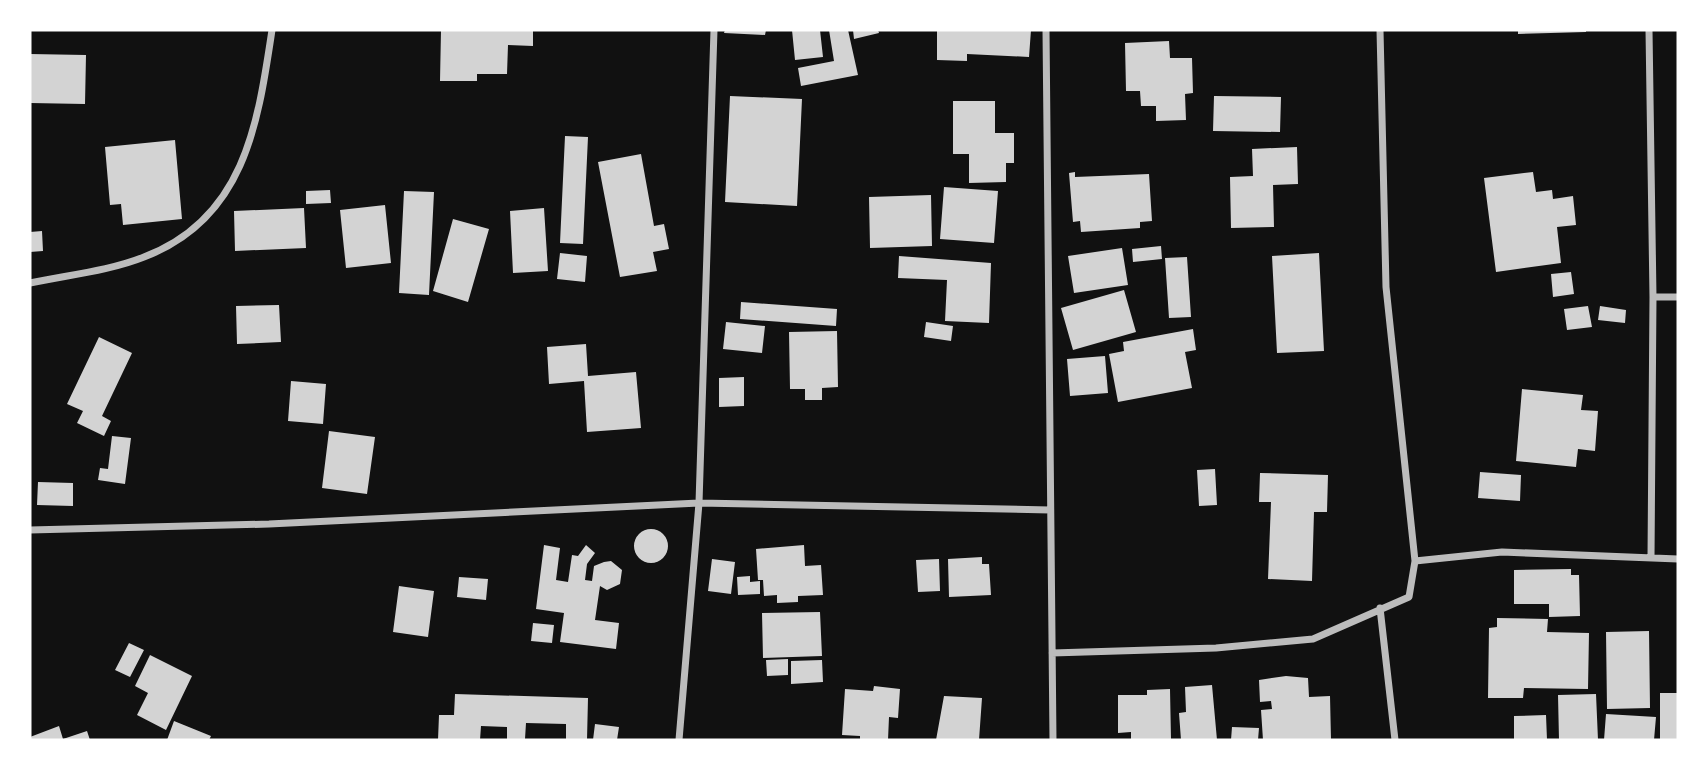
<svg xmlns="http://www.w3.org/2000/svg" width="1708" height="770" font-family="'Varela Round',sans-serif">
	<rect width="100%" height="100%" fill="#111"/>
	<!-- building -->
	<path fill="#d3d3d3" d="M441,30H533V46L508,45L507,74H477V81H440Z
		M725,30H766L765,35L724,33Z
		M792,30H820L823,57L795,60Z
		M829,30H848L858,75L801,86L798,68L834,61Z
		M853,30H878L879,33L854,39Z
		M937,30H1031L1029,57L967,54V61L937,60Z
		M1518,30H1586V32L1518,34Z
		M1169,41L1170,58H1192L1193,93L1185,94L1186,120L1156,121V106H1141L1140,91H1126L1125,43Z
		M30,54L86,55L85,104L30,103Z
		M730,96L802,99L797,206L725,202Z
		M1214,96L1281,97L1280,132L1213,131Z
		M953,101H995V133H1014V163H1006V182L969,183V154H953Z
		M565,136L588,137L583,244L560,243Z
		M175,140L182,219L123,225L121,204L110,205L105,147Z
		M1297,147L1298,184L1273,185L1274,227L1231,228L1230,177L1253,176L1252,149Z
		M641,154L654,226L664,224L669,249L653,252L657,271L620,277L598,162Z
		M1075,172V177L1149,174L1152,221L1140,222V228L1081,232L1080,221L1073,222L1069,173Z
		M1533,172L1536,192L1552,190L1553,199L1573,196L1576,225L1557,227L1561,263L1496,272L1484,178Z
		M944,187L998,191L994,243L940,239Z
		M330,190L331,203L306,204V191Z
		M404,191L434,192L429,295L399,293Z
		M931,195L932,246L870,248L869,197Z
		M385,205L391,263L346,268L340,210Z
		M304,208L306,248L235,251L234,211Z
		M544,208L548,271L513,273L510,211Z
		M453,219L489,229L468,302L433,291Z
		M42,231L43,251L30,252V232Z
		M1161,246L1162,259L1133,262L1132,249Z
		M1122,248L1128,285L1074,293L1068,256Z
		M560,253L587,256L585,282L557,279Z
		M1319,253L1324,351L1277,353L1272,256Z
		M899,256L991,263L989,323L945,321L947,280L898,278Z
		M1187,257L1191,317L1169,318L1165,258Z
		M1571,272L1574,294L1553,297L1551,274Z
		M1124,290L1136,332L1073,350L1061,308Z
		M741,302L837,309L836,326L740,319Z
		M279,305L281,342L237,344L236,306Z
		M1588,306L1592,327L1567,330L1564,309Z
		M1600,306L1626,310L1625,323L1598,320Z
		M726,322L765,326L762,353L723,349Z
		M926,322L953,326L951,341L924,337Z
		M1193,329L1196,350L1185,352L1192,388L1118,402L1109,354L1124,351L1123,342Z
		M837,331L838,387L822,388V400H805V389H790L789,332Z
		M99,337L132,353L102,416L111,421L104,436L77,423L83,411L67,404Z
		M586,344L588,376L636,372L641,428L587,432L584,381L549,384L547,347Z
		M1105,356L1108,393L1070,396L1067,359Z
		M744,377V406L719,407V378Z
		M291,381L326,384L323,424L288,421Z
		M1522,389L1583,395L1581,410L1598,411L1595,451L1578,449L1576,467L1516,461Z
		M329,431L375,437L367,494L322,488Z
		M112,436L131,438L125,484L98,480L100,468L108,469Z
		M1215,469L1217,505L1199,506L1197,470Z
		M1480,472L1521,475L1520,501L1478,498Z
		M1260,473L1328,475L1327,512H1314L1312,581L1268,579L1271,502H1259Z
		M38,482L73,483V506L37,505Z
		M634 546a17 17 0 1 1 34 0a17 17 0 1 1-34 0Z
		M544,545L560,548L556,580L568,582L572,555L578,556L586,545L595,553L587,564L585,580L592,581L594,566L604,562L611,561L622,570L620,584L607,590L600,586L595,620L619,623L616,649L560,642L564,613L536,609Z
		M804,545L805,566L821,565L823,595L798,596V602L777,603V595L764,596L763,580H758L756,549Z
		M982,557V564H989L991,595L949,597L948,559Z
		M712,559L735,562L731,594L708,591Z
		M939,559L940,591L918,592L916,560Z
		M1571,569V575H1579L1580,616L1549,617V604H1514V570Z
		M750,576V582L760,581V594L738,595L737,577Z
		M459,577L488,579L486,600L457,597Z
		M399,586L434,591L428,637L393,632Z
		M820,612L822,656L763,658L762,613Z
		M1497,618L1548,619L1547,632L1589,633L1588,689L1524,688L1523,698H1488L1489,628L1497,627Z
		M533,623L554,625L552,643L531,641Z
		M1649,631L1650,708L1607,709L1606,632Z
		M129,643L144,650L130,677L115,670Z
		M150,655L192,676L166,730L137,715L148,693L135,686Z
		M788,659V675L767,676L766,660Z
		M822,660L823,682L791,684V661Z
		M1286,676L1308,678L1309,697L1330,696L1331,740H1263L1261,710L1272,709L1271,701L1260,702L1259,680Z
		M1212,685L1217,740H1181L1179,713L1186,712L1185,687Z
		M874,686L900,689L898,718L889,717L888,740H860V736L842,735L845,689L873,691Z
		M1170,689L1171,740H1131V732L1118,733V695H1147V690Z
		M1660,693H1678V740H1660Z
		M455,694L588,698L587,740H566V724L526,723L525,739H507V727L481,726L480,740H438L439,715H454Z
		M1596,694L1598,740H1559L1558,695Z
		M944,696L982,698L979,740H936Z
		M1606,714L1656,717L1654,740H1604Z
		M1546,715L1547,740H1514V716Z
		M174,721L211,736L209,740H167Z
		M595,724L619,727L617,740H593Z
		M59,726L63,739L87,731L90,740H30V737Z
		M1232,727L1259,728L1258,740H1231Z"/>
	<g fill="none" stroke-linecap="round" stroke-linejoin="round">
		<!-- minor -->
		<path stroke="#bcbcbc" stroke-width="7" d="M1046,30L1053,740
			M1649,30L1653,297L1651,558
			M30,283C67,275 109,271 144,257C245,219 258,123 272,30
			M1653,297H1678
			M30,530L269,524L699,503L1050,510
			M1415,561L1502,552L1678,559
			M1380,608L1395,740
			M1052,653L1216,648L1313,639L1409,597L1415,561L1386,287L1380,30
			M679,740L699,503L714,30"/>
	</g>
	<!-- border -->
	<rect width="1708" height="770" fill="none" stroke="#ffffff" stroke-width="63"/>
</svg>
